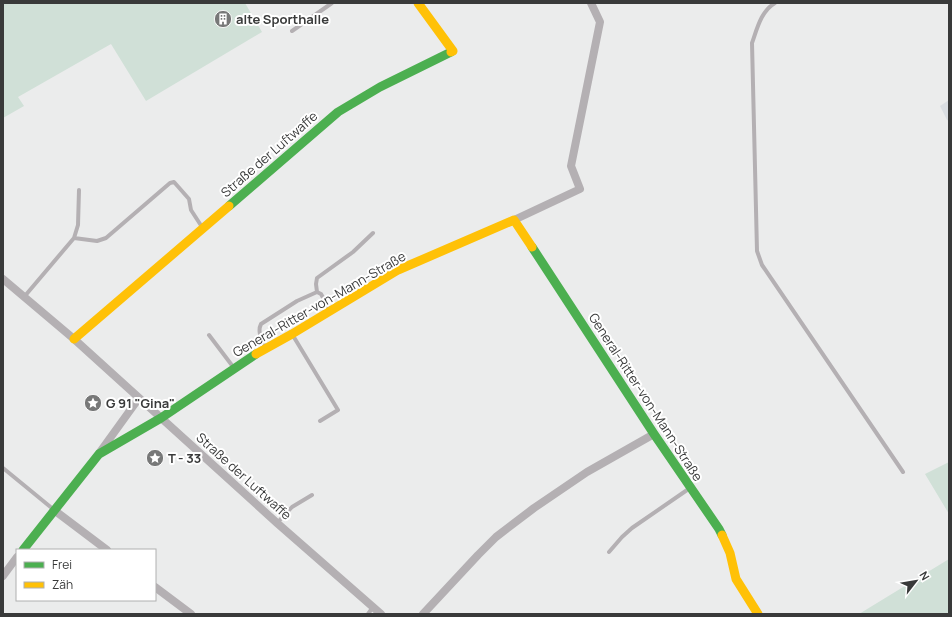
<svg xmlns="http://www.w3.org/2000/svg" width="952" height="617" font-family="Manrope,sans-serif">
	<rect width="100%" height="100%" fill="#ebecec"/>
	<!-- built -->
	<path fill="#dadee2" d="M949,100V121L947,120L940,106Z"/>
	<!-- green -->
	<path fill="#d0e0d7" d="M3,3H245L262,32L146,101L111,44L18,97L24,106L3,118Z
		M949,462V514L925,474Z
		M949,559V614H859Z"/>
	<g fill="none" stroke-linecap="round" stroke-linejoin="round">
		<!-- lane -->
		<path stroke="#b4b0b3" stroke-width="4" d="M775,3C761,11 757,29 752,43L757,251L762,265L903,472
			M292,31L332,3
			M74,238L97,241L106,238L170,183L174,182L189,199L191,210L202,227
			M317,292L316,284L317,278L353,252L373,233
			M24,297L74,238L78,225L79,190
			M292,334L338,410L320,421
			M209,335L234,368
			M265,347C262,340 257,332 261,324L297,301L317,292L321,294L330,310
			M3,468L53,509
			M277,523L292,507L312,495
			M609,552L622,537L632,528L690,488
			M368,614L373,607"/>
		<!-- street -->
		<path stroke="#b4b0b3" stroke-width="8" d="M514,220L580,189L571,166L600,22L591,3
			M3,279L74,339L277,523L381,614
			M100,452L139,398
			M54,510L107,550
			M3,576L17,557
			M155,587L191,614
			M423,614L478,555L496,537L534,508L587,472L654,434"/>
		<!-- fast -->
		<path stroke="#4caf50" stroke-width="9" d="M229,206L338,112L380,87L451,52
			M532,247L654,434L719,529L722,535
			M23,550L99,454L161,418L256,354"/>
		<!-- slow -->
		<path stroke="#ffc107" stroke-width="9" d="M418,3L453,51L451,52
			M74,339L229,206
			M256,354L292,334L398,270L514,220L532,247
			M722,535L730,553L736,579L758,614"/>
	</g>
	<!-- icons -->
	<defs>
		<symbol id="building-disc" viewBox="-11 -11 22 22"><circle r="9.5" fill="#777878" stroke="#fff"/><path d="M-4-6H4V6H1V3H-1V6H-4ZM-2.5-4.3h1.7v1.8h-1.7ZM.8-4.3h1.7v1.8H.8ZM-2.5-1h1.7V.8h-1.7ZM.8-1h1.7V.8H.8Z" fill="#fff"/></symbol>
		<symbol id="sight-disc" viewBox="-11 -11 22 22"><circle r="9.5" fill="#777878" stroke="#fff"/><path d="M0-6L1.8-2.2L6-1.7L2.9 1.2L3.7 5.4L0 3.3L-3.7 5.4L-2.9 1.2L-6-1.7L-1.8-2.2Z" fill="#fff"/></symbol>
	</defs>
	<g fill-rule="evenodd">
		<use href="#building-disc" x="213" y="9" width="20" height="20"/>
		<use href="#sight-disc" x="83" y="393" width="20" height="20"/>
		<use href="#sight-disc" x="145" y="448" width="20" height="20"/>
	</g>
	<g text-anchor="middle" stroke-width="4" stroke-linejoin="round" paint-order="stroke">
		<!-- poi labels -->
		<g font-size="13" font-weight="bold" fill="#393a3a" stroke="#fff" text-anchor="start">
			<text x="236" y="24">alte Sporthalle</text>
			<text x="106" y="408">G 91 "Gina"</text>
			<text x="168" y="463">T - 33</text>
		</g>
		<!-- street labels -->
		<g font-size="13" fill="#393a3a" stroke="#fff">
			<text transform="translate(269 154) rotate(-41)" y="5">Straße der Luftwaffe</text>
			<text transform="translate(319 304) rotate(-30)" y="5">General-Ritter-von-Mann-Straße</text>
			<text transform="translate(646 397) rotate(57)" y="5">General-Ritter-von-Mann-Straße</text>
			<text transform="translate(244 476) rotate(42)" y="5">Straße der Luftwaffe</text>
		</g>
	</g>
	<!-- border -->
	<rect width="952" height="617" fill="none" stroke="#393a3a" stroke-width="8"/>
	<!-- legend -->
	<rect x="16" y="549" width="140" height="52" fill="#ffffff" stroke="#b0b0b0"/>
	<rect x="24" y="562" width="20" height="6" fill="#4caf50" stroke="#b0b0b0"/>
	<text x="52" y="569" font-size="12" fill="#393a3a">Frei</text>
	<rect x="24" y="582" width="20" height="6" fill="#ffc107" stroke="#b0b0b0"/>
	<text x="52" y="589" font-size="12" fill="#393a3a">Zäh</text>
	<!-- north arrow -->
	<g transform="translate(916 581) rotate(59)" stroke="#ffffff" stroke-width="3" paint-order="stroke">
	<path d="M0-3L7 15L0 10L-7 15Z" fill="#393a3a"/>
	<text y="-6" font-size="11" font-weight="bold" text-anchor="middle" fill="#393a3a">N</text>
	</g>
</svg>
